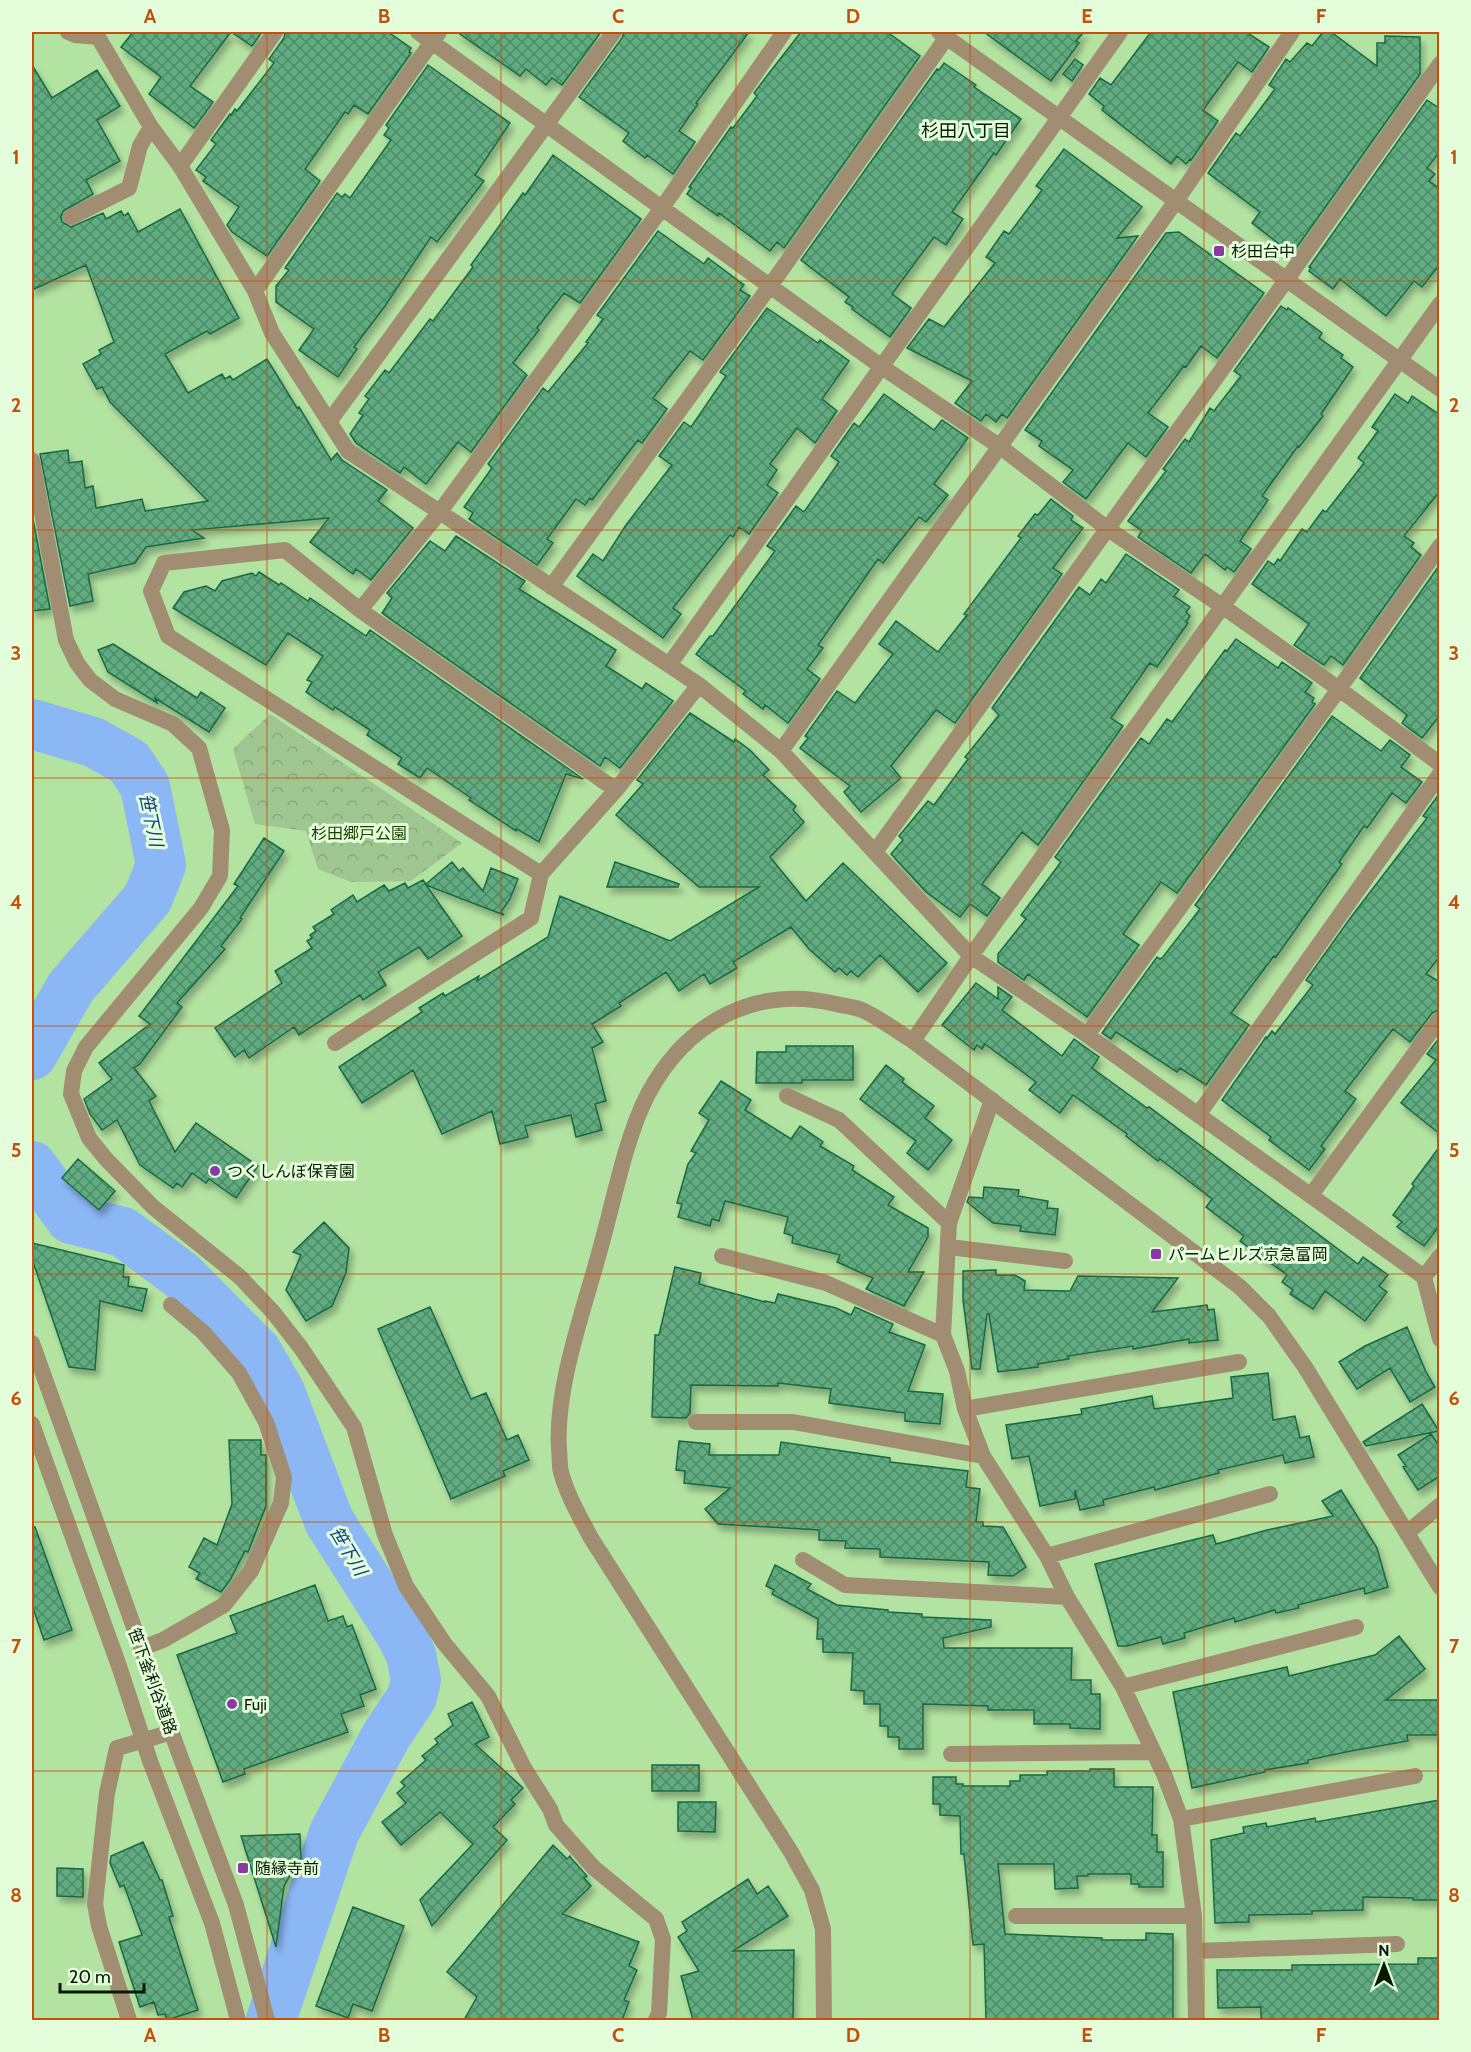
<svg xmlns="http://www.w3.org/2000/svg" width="1471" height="2052" font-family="Cabin,'Noto Sans JP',sans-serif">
	<defs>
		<pattern id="park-crowns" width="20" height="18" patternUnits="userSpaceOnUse" patternTransform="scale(1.5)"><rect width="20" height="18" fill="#9fc591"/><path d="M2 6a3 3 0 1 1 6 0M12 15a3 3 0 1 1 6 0" fill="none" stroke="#87a97b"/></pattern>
		<pattern id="building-cross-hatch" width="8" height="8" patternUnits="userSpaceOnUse" patternTransform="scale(1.5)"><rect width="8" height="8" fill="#60ac80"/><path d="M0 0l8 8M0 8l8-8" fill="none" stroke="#4d8b67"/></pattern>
		<filter id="shadow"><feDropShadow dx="3.5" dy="6" stdDeviation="3" flood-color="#0004"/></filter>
	</defs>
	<rect width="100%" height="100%" fill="#b3e3a1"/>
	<!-- park -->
	<path fill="url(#park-crowns)" d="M270,714L462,843L411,881L351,882L318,869L306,831L255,824L233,749Z"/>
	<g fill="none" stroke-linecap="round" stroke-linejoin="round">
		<!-- river -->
		<path stroke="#8bb7f5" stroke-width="50" d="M32,724L93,742L129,762L145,786L161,865L148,898L71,987L32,1055
			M32,1166L71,1219L123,1232L181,1275L257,1352L280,1392L329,1521L402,1636L411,1655L416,1680L412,1697L386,1736L334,1833L271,2020"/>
	</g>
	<!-- building -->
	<path fill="url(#building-cross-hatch)" stroke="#176b43" stroke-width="1.5" filter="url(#shadow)" d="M133,32H231L190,86L213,102L194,128L149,94L161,77L121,47Z
		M231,32H262L252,46Z
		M285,32H388L411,48L409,52L411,53L368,114L354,105L348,114L345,112L305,169L320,181L267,256L232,232L227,225L239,207L203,181L206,177L196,170L216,144L211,140L230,114L231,115L235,109L237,111L274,63L269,59L284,38Z
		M457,32H601L562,85L552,78L546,85L526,69L520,76Z
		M624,32H749L696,103L698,104L679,131L695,142L673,174L647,155L645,158L623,141L629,133L579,97L622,38Z
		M801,32H887L920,56L784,248L777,242L770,251L719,213L718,216L687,194L691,188L689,187L731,127L733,128L757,96L754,93L766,77Z
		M984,32H1084L1076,41L1079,43L1051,81Z
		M1151,32H1246L1269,47L1252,72L1238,62L1203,110L1218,121L1191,160L1190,159L1186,164L1177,156L1171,164L1102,110L1104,106L1089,94L1100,78L1111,85Z
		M1323,32H1331L1377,66V43H1385V36L1420,37V74L1292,254L1252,223L1260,212L1208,173L1236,133L1240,136L1275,89L1269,85L1286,59L1290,62L1307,43L1312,46Z
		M1075,59L1083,65L1072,81L1063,74Z
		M944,63L976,85L974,87L1021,119L996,155L994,153L952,212L963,219L946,245L934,237L892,294L911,308L890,337L852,309L853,307L845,302L849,297L801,260L937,69L939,70Z
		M32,65L52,98L97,70L120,106L97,120L120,161L86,180L93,194L63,211L61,217L62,222L71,227L103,213L106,219L121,211L124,216L128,213L138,232L180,209L239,318L210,334L207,331L165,354L188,393L222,374L225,379L230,376L233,380L267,359L297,408L299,407L331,460L337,453L342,460L387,490L378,501L413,528L371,580L356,569L353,574L310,542L329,518L296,521L192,530L204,538L146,547L135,563L88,574L93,601L70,606L40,454L68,450L69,463L82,461L85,488L93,486L96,508L142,499L145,511L208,501L110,402L102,387L97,389L83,364L101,354L99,350L114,342L86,265L32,290Z
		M428,65L510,123L475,175L484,181L437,242L431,237L385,306L354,347L357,349L338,377L299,350L314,329L276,302V286L289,270L285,268L337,193L342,197L345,194L350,198L391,140L384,135L389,128L386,125Z
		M1427,100L1440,109V151L1427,168L1435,174L1429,181L1440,189V264L1422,287L1414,281L1386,316L1340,279L1333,289L1309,271L1311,268L1309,267Z
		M1064,149L1142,207L1117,238L1138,236L1007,418L1002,414L996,422L986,414L981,421L955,403L972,381L907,348L929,319L944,327L995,263L986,257L1004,231L1009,234L1042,190L1036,186Z
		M553,155L641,219L580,303L564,293L537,328L539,330L513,363L527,375L471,452L458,442L426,484L404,467L400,473L356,443L350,434L363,415L359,413L369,399L365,396L385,370L389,373L430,319L433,321L473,267L471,265L523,193L525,195Z
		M658,231L704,264L708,258L744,285L740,290L750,296L703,360L690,351L653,398L667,409L642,443L638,440L592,500L590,498L585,505L576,499L547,539L553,543L537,565L469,519L473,513L464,507L492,468L488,464L543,388L548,392L588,343L586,342L603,319L597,315Z
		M1179,232L1264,293L1217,358L1201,346L1186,367L1184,366L1148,413L1168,427L1146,457L1128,443L1086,499L1063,482L1073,470L1039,446L1042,441L1025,430L1166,233Z
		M1281,306L1287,310L1288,308L1322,333L1319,338L1343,355L1341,358L1353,367L1321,414L1323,416L1299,447L1298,446L1262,496L1268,500L1240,541L1251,549L1234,572L1227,567L1225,570L1205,554L1191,573L1138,537L1142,531L1128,521L1166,471L1163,469L1185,439L1189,442L1210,408L1214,411L1241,376L1234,371Z
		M767,308L818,343L820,340L849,361L822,399L837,411L815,443L797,428L770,464L777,470L767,485L778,493L749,534L739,527L733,537L730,535L673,608L681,614L663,638L577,576L593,554L603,561L626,525L672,465L659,456L684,422L691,427L726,376L720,372Z
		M884,394L934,430L942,420L968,438L934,484L948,495L926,522L919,517L883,563L878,559L818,645L823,648L807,669L820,679L788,723L765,705L763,709L743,694L746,691L696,654L710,636H713L775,551L767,546L796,506L804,512L839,462L831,456L854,423L859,427Z
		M1395,394L1408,403L1412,396L1440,415V491L1404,536L1414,543L1411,547L1421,555L1343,665L1331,656L1324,665L1294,645L1309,624L1252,584L1268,561L1274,565L1278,559L1280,561L1302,529L1307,532L1323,510L1326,512L1364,463L1358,458L1378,431L1372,427Z
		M1051,499L1073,516L1071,520L1083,528L1053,568L1062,574L955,723L936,710L891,766L901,778L861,812L844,792L850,786L800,748L808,738L805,736L837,691L855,703L893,654L879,644L896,621L938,652L967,615L964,614L1021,538L1018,536L1035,514L1038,515Z
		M32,514L50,609L32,611Z
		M456,536L525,581L519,589L616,650L606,666L642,689L646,683L673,701L620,768L605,757L600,766L382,613L392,598L387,593L430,541L445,551Z
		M1126,554L1179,590L1174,596L1190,607L1186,612L1190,616L1186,622L1188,623L1157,667L1150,663L1111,718L1123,726L1038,845L1022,832L982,884L1000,898L987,916L970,904L960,917L926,892L891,854L903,840L899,836L928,801L934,805L968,759L965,757L999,715L992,708L1079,587L1090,595L1101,579L1106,583Z
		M1438,567L1440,715L1422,738L1402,723L1407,715L1360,678Z
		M259,572L279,585L281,583L308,601L310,598L366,636L370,630L583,779L566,774L539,842L517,829L516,831L469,800L471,798L427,768L420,778L398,764L402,758L367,735L370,730L335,707L333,710L306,692L312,682L307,680L323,656L288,633L266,665L173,608L184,592L206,586L215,591L222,581L252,573L256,576Z
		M1236,639L1278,668L1282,662L1312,683L1305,692L1314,698L1312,702L1315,704L1177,893L1161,882L1123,934L1139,945L1087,1017L1028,974L1024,980L998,962V954L1026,919L1021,915L1061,862L1055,857L1141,738L1149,744L1167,719L1172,722L1225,650L1227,651Z
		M113,644L197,698L201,692L225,708L209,732L155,698L157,703L108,672L98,650Z
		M690,713L734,742L735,739L750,750L769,770L763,775L796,806L793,810L804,822L770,857L806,901L843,863L947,963L918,992L880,955L858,977L851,971L847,975L839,968L835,972L809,949L791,927L733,962L737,968L710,984L704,974L679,991L666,972L619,1003L621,1006L592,1024L603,1042L592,1048L606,1101L595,1104L602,1130L576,1137L571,1115L525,1126L528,1137L500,1144L492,1111L442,1134L413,1070L362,1103L339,1067L422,1012L419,1008L443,993L445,996L479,976L477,981L548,937L560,896L670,941L759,887H699L616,815L643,784L637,780Z
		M1332,716L1381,751L1390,740L1410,755L1401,767L1422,782L1406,803L1392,793L1367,828L1364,826L1339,862L1342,864L1276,957L1274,956L1231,1013L1249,1025L1206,1085L1180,1068L1177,1072L1116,1032L1111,1039L1102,1033L1157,957L1160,959L1163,957L1200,909L1195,905Z
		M1439,794L1440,956L1426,974L1440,982V1009L1432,1013L1410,1042L1393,1029L1345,1091L1356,1099L1321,1146L1325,1149L1309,1170L1269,1140L1271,1137L1222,1100L1266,1037L1267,1038L1272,1031L1275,1034L1313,985L1306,980L1351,917L1427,818L1423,816Z
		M264,838L284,851L240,918L242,919L221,946L225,949L177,1003L182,1007L140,1064L134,1068L156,1096L149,1101L175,1152L196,1123L258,1166L236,1198L209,1179L206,1183L192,1173L182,1187L177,1183L173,1188L140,1165L117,1120L102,1130L90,1114L84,1099L112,1079L99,1063L150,1024L139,1016L238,886L234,884Z
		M452,862L459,871L463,868L483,891L491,868L518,879L510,899L501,912L504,915L426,885L462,936L428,959L419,947L378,972L386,985L363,1000L360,995L299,1035L294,1027L249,1058L244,1050L235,1057L215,1028L282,983L275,971L312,948L307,941L312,938L310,935L316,931L313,927L334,914L331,910L353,895L357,902L384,885L389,891L405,883L408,888L423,880L426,884Z
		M615,862L679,884L678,887H607Z
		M976,983L998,999V987L1012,997L1002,1010L1062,1056L1074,1039L1081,1044L1099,1057L1092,1068L1147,1108L1149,1107L1358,1264L1363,1257L1388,1275L1379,1286L1387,1292L1365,1321L1325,1291L1313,1309L1290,1294L1293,1290L1282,1282L1287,1275L1240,1241L1244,1236L1206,1207L1212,1199L1160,1159L1158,1161L1126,1136L1127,1134L1073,1095L1060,1113L1029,1090L1036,1082L985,1044L982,1049L977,1045L974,1050L942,1025Z
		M1440,1037V1134L1401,1103L1436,1060L1427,1054Z
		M786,1046H853V1080H802V1083H756L757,1052H786Z
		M886,1065L904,1079L902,1082L934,1106L925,1118L952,1140L928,1170L907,1153L916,1141L860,1099Z
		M721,1081L751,1100L745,1110L791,1139L800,1126L823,1142L820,1146L854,1166L852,1170L894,1197L888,1205L928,1228V1237L908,1272H924L904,1306L866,1289L873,1278L837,1262L840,1255L792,1243L793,1236L784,1233L788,1217L725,1201L719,1221L712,1219L710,1226L678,1217L682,1204L677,1203L688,1164L696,1153L691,1151L709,1120L699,1113Z
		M1440,1146V1225L1424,1246L1397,1227L1402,1222L1393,1215L1414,1186L1412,1184Z
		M78,1159L115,1191L99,1210L62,1178Z
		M984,1187L1019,1190L1018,1196L1048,1201L1047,1208L1058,1209L1055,1235L1020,1231L1021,1226L993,1223L967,1202L969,1197L983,1198Z
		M324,1222L349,1248L346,1273L332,1306L306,1321L286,1290L301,1255L293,1252Z
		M32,1243L124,1265L123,1277H129L128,1286L147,1289L142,1311L100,1301L95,1370L69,1367L32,1259Z
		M675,1267L701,1273L699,1284L765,1302V1301L775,1303L778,1294L836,1308L851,1315L855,1307L893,1324L889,1332L925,1345L908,1391L943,1394L940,1424L905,1421V1413L829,1403L831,1389L778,1383V1386L691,1385L690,1413L686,1418L652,1417L655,1335H659Z
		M996,1270V1275H1015L1025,1281L1024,1290L1070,1291L1078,1276L1178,1278L1152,1312L1207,1305L1208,1310L1214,1309L1218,1340L1189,1343V1339L1133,1349V1346L1068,1356L1069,1359L1038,1364V1367L998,1372L989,1314H987L980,1369H972L963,1300V1271Z
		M430,1307L471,1399L486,1393L507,1440L518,1435L529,1460L503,1471L505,1476L451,1499L378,1329Z
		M1407,1327L1426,1372L1435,1387L1410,1402L1390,1368L1357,1389L1339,1362L1365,1346Z
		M1268,1373L1273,1420L1295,1416L1300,1438L1309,1436L1314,1457L1285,1463L1283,1455L1218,1470L1219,1473L1177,1484L1155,1490L1154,1487L1103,1500L1104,1505L1080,1510L1075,1490V1499L1040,1506L1029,1456L1012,1459L1006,1425L1082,1414L1081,1409L1152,1396L1154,1409L1233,1398L1231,1377Z
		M1422,1404L1439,1431L1366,1446L1363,1442Z
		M1431,1434L1440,1447V1476L1418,1490L1403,1467L1406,1466L1398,1455Z
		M229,1440H261V1455H266V1506L248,1552L245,1551L230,1580L221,1592L196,1579L200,1573L189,1567L204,1538L217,1545L232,1504Z
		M679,1441L710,1444L709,1455H779L781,1442L890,1458V1462L968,1471L966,1487L980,1489L976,1522H983V1526L1003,1527L1026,1567L1013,1576L988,1575L989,1562L880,1557V1549L845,1548L846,1541L819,1540V1530L718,1524L705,1509L730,1488L684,1483L685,1471L676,1470Z
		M1341,1490L1377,1548L1388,1587L1365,1594L1364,1588L1298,1605L1299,1608L1276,1613L1275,1610L1235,1622L1234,1618L1184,1633L1185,1638L1163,1644L1161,1637L1127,1646H1118L1095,1564L1213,1535L1216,1544L1267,1530L1333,1516L1322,1501Z
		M32,1527H35L72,1630L44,1640L32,1605Z
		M775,1565L811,1584L807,1589L837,1605L888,1610V1612L922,1614V1617L991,1620V1627L943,1638L944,1648H1072L1071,1680H1091V1694H1100V1729L1070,1728V1724H1034V1710H988V1706L923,1704V1749H899V1737H888V1726H880V1704H864V1691L851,1690L853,1653L823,1652V1639H817L818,1619L772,1594L774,1590L766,1586Z
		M315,1585L328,1621L343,1616L347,1627L352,1625L376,1689L360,1695L364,1706L341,1714L348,1732L244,1769L245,1774L223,1782L177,1655L237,1633L230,1616Z
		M1399,1636L1425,1669L1386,1700H1439L1440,1735H1407L1408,1741L1351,1751L1308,1760V1763L1265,1770V1772L1192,1788L1173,1692L1287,1667L1289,1676L1375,1655Z
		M472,1702L489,1737L475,1744L523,1788L511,1800L515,1804L493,1827L507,1840L432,1926L420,1900L473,1844L440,1812L401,1845L382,1822L406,1803L397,1793L405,1786L401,1782L426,1760L422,1756L438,1743L435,1739L453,1725L448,1714Z
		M652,1765H699V1791H652Z
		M1090,1769H1114V1787H1153L1152,1835H1157V1852H1163V1887H1139V1884H1131V1874H1088V1876H1077L1078,1888L1055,1889L1054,1864H998L1005,1934L1102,1938V1940H1146V1933L1173,1934V2020H986L984,1944L973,1945L964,1854H961L960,1816L940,1815V1804H933V1777H956V1784H963V1786H1010V1781H1020V1775H1047V1771H1090Z
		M1440,1800V1900H1413V1898L1363,1897V1910L1312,1911V1914L1249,1915V1922L1215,1923L1211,1840L1244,1833L1243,1827L1266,1823L1267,1827L1315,1818L1316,1822Z
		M678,1802H716L715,1832L678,1831Z
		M300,1834L301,1865H296L284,1886L276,1947L241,1836Z
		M143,1842L160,1880H162L173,1916L169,1917L198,2010L167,2020L165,2014L158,2015L154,2002L140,2007L119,1942L142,1935L124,1885L120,1887L110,1863L111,1856Z
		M553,1845L567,1859L570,1856L571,1858L587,1876L584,1878L591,1886L562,1914L639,1942L629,1966L637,1970L624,2000L629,2002L622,2020H464L477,1997L447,1972Z
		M57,1868L83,1869V1897L57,1896Z
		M748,1879L757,1894L768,1886L788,1916L733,1951L794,1950L793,2020H693L681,1976L699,1971L678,1937L687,1931L682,1922Z
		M353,1907L404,1926L372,2011L353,2004L348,2018L316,2006Z
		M1418,1958H1440V2020H1261V2007L1218,2008L1217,1970H1292V1965L1418,1964Z"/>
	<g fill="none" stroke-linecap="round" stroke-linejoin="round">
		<!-- minor -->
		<path stroke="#a18e72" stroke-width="16" d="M68,32L75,35L98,37L151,127L180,166L255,291L272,333L348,451L699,685L781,751L971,956L1087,1035L1424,1277L1440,1339
			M418,32L882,367L999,446L1108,529L1222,606L1339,689L1440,764
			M180,166L275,32
			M71,217L129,188L140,146L151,127
			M255,291L439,32
			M329,422L614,32
			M32,460L66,640L77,663L90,680L115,699L173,724L199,748L222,830L220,876L201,908L86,1047L74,1071L71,1094L89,1138L106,1159L153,1207L240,1277L273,1312L301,1348L354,1427L385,1535L406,1586L444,1643L488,1696L524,1768L550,1809L556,1825L594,1868L656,1919L663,1939L659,2013L656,2020
			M551,587L770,286L947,37
			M360,610L439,513L662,208L784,32
			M669,665L1120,32
			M781,751L1176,201L1292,32
			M875,852L1287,279L1440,64
			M541,874L168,636L151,591L164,563L285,550L360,610L616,790
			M1087,1035L1339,689L1440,546
			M913,1041L971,956L1440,304
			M335,1043L531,918L541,874L616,790L699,685
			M787,1096L839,1120L949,1223
			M992,1100L949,1223L943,1335L957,1371L965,1409L983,1456L1047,1556L1067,1597L1123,1687L1164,1774L1181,1819L1194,1916L1196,2020
			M1198,1115L1440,774
			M1311,1195L1440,1019
			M949,1247L1065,1261
			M722,1256L826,1283L943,1335
			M1424,1277L1440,1256
			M965,1409L1239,1362
			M696,1422H793L983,1456
			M1407,1533L1440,1505
			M1047,1556L1270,1494
			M803,1560L845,1585L1067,1597
			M142,1648L163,1640L224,1605L251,1571L281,1503L284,1477L266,1422L239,1373L203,1332L171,1305
			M1123,1687L1356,1627
			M951,1754L1153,1752
			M1181,1819L1415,1776
			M1016,1916H1194
			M1196,1951L1397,1944
			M129,2020L99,1926L95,1904L107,1793L117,1748L172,1732"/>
		<!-- tertiary -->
		<path stroke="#a18e72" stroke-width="16" d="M939,32L1440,389
			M32,1343L179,1753L236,1905L267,2020
			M32,1424L119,1666L150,1761L212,1923L238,2020
			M824,2020L823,1929L812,1890L791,1852L591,1538C580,1517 567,1495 561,1472C559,1465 560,1456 559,1449C555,1386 585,1307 601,1246C614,1200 626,1136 648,1094C686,1023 755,984 836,1004C844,1006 855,1007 862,1010C880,1018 896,1031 913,1041L1240,1287L1269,1316L1305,1367L1440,1587"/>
	</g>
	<!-- grid -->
	<path fill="none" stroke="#c64f0a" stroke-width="1.5" stroke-opacity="0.55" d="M267,32V2020M501,32V2020M736,32V2020M970,32V2020M1204,32V2020M32,281H1440M32,530H1440M32,778H1440M32,1026H1440M32,1274H1440M32,1522H1440M32,1771H1440"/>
	<!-- markers -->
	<g fill="#8b37a5" stroke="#e4fddb" stroke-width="2">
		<rect x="1213" y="245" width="12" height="12" rx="3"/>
		<circle cx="215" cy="1171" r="6"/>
		<rect x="1150" y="1248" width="12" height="12" rx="3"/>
		<circle cx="232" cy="1704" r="6"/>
		<rect x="237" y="1862" width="12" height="12" rx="3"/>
	</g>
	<g text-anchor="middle" stroke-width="6" stroke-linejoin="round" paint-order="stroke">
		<!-- poi labels -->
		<g font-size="16" fill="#081902" stroke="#e4fddb" text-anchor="start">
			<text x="1231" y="257">杉田台中</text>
			<text x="227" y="1177">つくしんぼ保育園</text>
			<text x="1168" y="1260">パームヒルズ京急富岡</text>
			<text x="244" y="1710">Fuji</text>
			<text x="255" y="1874">随縁寺前</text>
		</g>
		<!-- park labels -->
		<g font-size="16" fill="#184300" stroke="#e4fddb">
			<text x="359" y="839">杉田郷戸公園</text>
		</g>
		<!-- street labels -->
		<g font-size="16" fill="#081902" stroke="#e4fddb">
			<text transform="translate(153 1681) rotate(70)" y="6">笹下釜利谷道路</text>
		</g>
		<!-- neighbourhood labels -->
		<g font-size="18" fill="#081902" stroke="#e4fddb">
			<text x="966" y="137">杉田八丁目</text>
		</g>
		<!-- water labels -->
		<g font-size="18" font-style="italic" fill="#0a438a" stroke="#e4fddb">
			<text transform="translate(151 820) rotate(78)" y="6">笹下川</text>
			<text transform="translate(348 1551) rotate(59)" y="6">笹下川</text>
		</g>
	</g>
	<!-- border -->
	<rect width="1471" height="2052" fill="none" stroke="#e4fddb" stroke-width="66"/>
	<!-- north arrow -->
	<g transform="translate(1384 1965)" stroke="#e4fddb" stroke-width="4.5" paint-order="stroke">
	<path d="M0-4.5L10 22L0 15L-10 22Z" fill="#081902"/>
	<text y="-9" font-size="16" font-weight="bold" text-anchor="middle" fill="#081902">N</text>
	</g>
	<!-- scale -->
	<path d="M60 1983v9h84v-9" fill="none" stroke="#081902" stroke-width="3"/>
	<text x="69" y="1983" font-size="18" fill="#081902" stroke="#e4fddb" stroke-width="4.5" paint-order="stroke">20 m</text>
	<rect x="33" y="33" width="1405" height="1986" fill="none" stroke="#c64f0a" stroke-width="2"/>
	<g font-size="20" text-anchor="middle" font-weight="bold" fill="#c64f0a">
		<text x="150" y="23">A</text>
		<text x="384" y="23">B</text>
		<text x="618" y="23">C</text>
		<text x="853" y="23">D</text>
		<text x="1087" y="23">E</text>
		<text x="1321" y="23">F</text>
		<text x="16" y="164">1</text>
		<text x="1454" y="164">1</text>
		<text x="16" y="412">2</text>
		<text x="1454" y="412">2</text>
		<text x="16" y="660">3</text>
		<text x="1454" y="660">3</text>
		<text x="16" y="909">4</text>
		<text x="1454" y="909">4</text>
		<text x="16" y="1157">5</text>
		<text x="1454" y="1157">5</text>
		<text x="16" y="1405">6</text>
		<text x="1454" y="1405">6</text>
		<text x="16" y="1653">7</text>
		<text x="1454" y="1653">7</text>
		<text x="16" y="1902">8</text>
		<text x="1454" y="1902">8</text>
		<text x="150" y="2042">A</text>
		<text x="384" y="2042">B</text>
		<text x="618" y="2042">C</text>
		<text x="853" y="2042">D</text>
		<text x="1087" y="2042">E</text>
		<text x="1321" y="2042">F</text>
	</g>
</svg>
